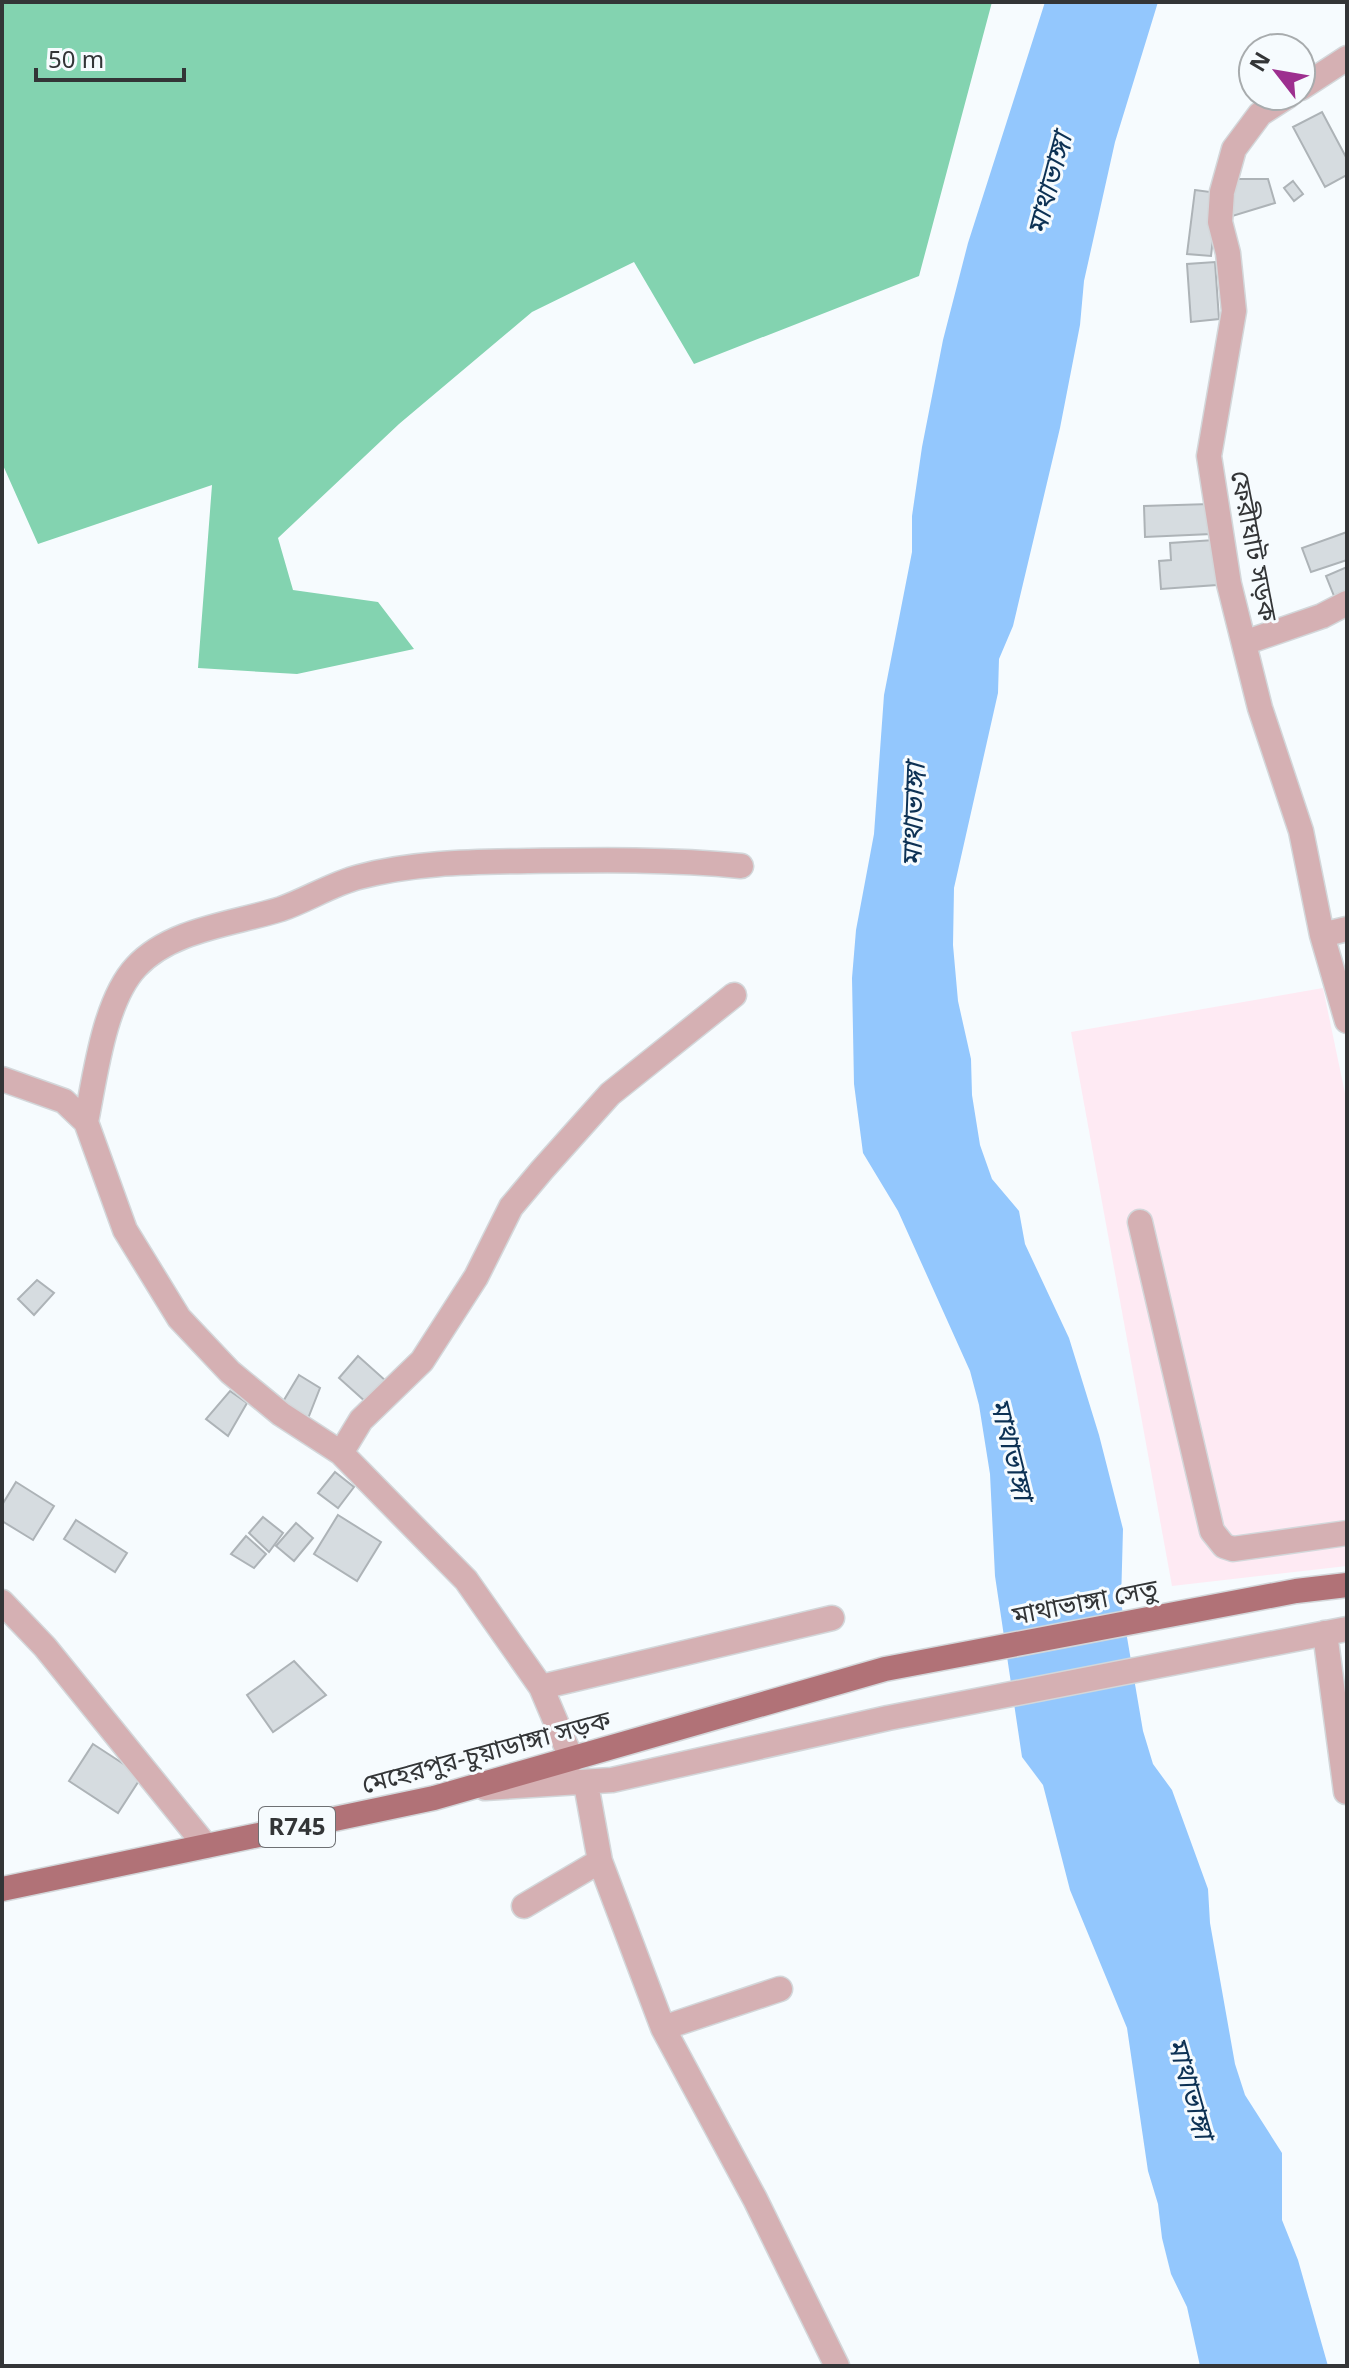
<svg xmlns="http://www.w3.org/2000/svg" width="1349" height="2368" font-family="'Noto Sans','Noto Sans Bengali',sans-serif">
	<rect width="100%" height="100%" fill="#f6fbfe"/>
	<!-- commercial -->
	<path fill="#feeaf3" d="M1323,988L1347,1103V1566L1172,1586L1071,1032Z"/>
	<!-- forest -->
	<path fill="#83d3b0" d="M2,2H992L919,276L694,364L634,262L532,312L399,424L278,538L293,590L378,602L414,649L297,674L198,668L212,485L38,544L2,463Z"/>
	<!-- water -->
	<path fill="#93c7fd" d="M1045,2H1158L1115,142L1084,281L1080,325L1060,428L1013,626L999,659L998,693L954,888L953,945L958,1001L971,1059L972,1095L980,1145L992,1179L1019,1211L1025,1244L1069,1338L1099,1435L1123,1529L1121,1602L1143,1731L1153,1764L1172,1790L1208,1889L1210,1923L1235,2064L1245,2095L1282,2153V2220L1298,2260L1328,2366H1200L1187,2307L1171,2274L1162,2238L1158,2204L1148,2171L1127,2028L1070,1890L1043,1785L1022,1757L995,1576L990,1474L979,1405L970,1371L898,1211L863,1153L854,1084L852,978L856,930L874,834L884,695L912,552V516L922,447L943,340L968,243Z"/>
	<!-- building -->
	<path fill="#d6dce0" stroke="#adb3b7" stroke-width="2" d="M1322,112L1347,159V175L1325,187L1293,127Z
		M1227,179H1268L1275,203L1226,218Z
		M1293,181L1303,194L1294,201L1284,188Z
		M1195,190L1218,193L1211,256L1187,254Z
		M1215,262L1219,319L1191,322L1187,264Z
		M1210,504L1211,534L1145,537L1144,506Z
		M1347,532V560L1311,572L1302,548Z
		M1214,540L1217,585L1161,589L1159,561L1171,560L1170,543Z
		M1347,567V590L1334,596L1326,576Z
		M37,1280L54,1293L34,1315L18,1299Z
		M358,1356L386,1381L367,1403L339,1378Z
		M299,1375L320,1388L307,1421L281,1405Z
		M230,1391L247,1403L228,1436L206,1419Z
		M335,1472L354,1487L338,1508L318,1493Z
		M16,1482L54,1506L33,1540L2,1521V1505Z
		M338,1515L381,1542L357,1581L314,1554Z
		M263,1517L283,1533L269,1552L249,1533Z
		M76,1520L127,1553L115,1572L64,1539Z
		M296,1523L313,1538L294,1561L276,1546Z
		M246,1536L266,1554L254,1568L231,1554Z
		M294,1661L326,1695L273,1732L247,1695Z
		M93,1744L142,1776L118,1813L69,1781Z"/>
	<g fill="none" stroke-linecap="round" stroke-linejoin="round">
		<defs>
			<path id="minor" d="M1301,88L1347,58
				M1288,96L1260,114L1234,149L1222,192L1220,222L1228,253L1234,311L1209,456L1229,584L1260,708L1301,831L1322,935L1347,1021
				M1244,643L1322,616L1347,603
				M1322,935L1347,929
				M2,1079L64,1101L86,1122L125,1230L179,1318L230,1372L281,1414L341,1453L466,1580L541,1687L572,1760
				M86,1122C95,1077 104,1001 136,967C171,929 234,924 281,909C307,900 332,884 359,877C414,862 473,862 528,861C600,860 670,859 741,866
				M1140,1222L1212,1531L1224,1546L1233,1549L1347,1533
				M341,1453L361,1420L422,1361L476,1277L511,1207L542,1170L610,1094L734,995
				M2,1602L45,1647L206,1846
				M1325,1633L1346,1792
				M541,1687L832,1618
				M586,1784L600,1861L663,2028L755,2199L837,2366
				M485,1788L612,1780L888,1718L1347,1629
				M524,1906L600,1861
				M663,2028L780,1989"/>
			<path id="major" d="M2,1889L434,1798L885,1669L1296,1591L1347,1585"/>
		</defs>
		<!-- minor casing -->
		<use href="#minor" stroke="#d3d7da" stroke-width="27"/>
		<!-- major casing -->
		<use href="#major" stroke="#d3d7da" stroke-width="27"/>
		<!-- minor -->
		<use href="#minor" stroke="#d5b0b3" stroke-width="24"/>
		<!-- major -->
		<use href="#major" stroke="#b17277" stroke-width="24"/>
	</g>
	<g text-anchor="middle" stroke-width="6" stroke-linejoin="round" paint-order="stroke">
		<!-- shield labels -->
		<rect fill="#f6fbfe" stroke="#6e7073" stroke-width="2" x="259" y="1807" width="76" height="40" rx="6"/>
		<g font-size="24" font-weight="bold" fill="#333537">
			<text x="297" y="1835">R745</text>
		</g>
		<!-- street labels -->
		<g font-size="26" fill="#333537" stroke="#f6fbfe">
			<text transform="translate(1254 546) rotate(79)" y="9">ফেরীঘাট সড়ক</text>
			<text transform="translate(1085 1602) rotate(-11)" y="9">মাথাভাঙ্গা সেতু</text>
			<text transform="translate(486 1752) rotate(-15)" y="9">মেহেরপুর-চুয়াডাঙ্গা সড়ক</text>
		</g>
		<!-- water labels -->
		<g font-size="28" font-style="italic" fill="#0c3154" stroke="#f6fbfe">
			<text transform="translate(1049 184) rotate(-75)" y="10">মাথাভাঙ্গা</text>
			<text transform="translate(913 815) rotate(-88)" y="10">মাথাভাঙ্গা</text>
			<text transform="translate(1012 1449) rotate(76)" y="10">মাথাভাঙ্গা</text>
			<text transform="translate(1191 2088) rotate(74)" y="10">মাথাভাঙ্গা</text>
		</g>
	</g>
	<!-- border -->
	<rect width="1349" height="2368" fill="none" stroke="#333537" stroke-width="8"/>
	<!-- north arrow -->
	<g transform="translate(1277 72) rotate(301)"><circle r="38" fill="#f6fbfe" stroke="#a8acae" stroke-width="2"/>
	<path d="M0-6L14 30L0 20L-14 30Z" fill="#9d2f8f"/>
	<text y="-12" font-size="22" font-weight="bold" text-anchor="middle" fill="#333537">N</text>
	</g>
	<!-- scale -->
	<path d="M36 68v12h148v-12" fill="none" stroke="#333537" stroke-width="4"/>
	<text x="48" y="68" font-size="24" fill="#333537" stroke="#f6fbfe" stroke-width="6" paint-order="stroke">50 m</text>
</svg>
